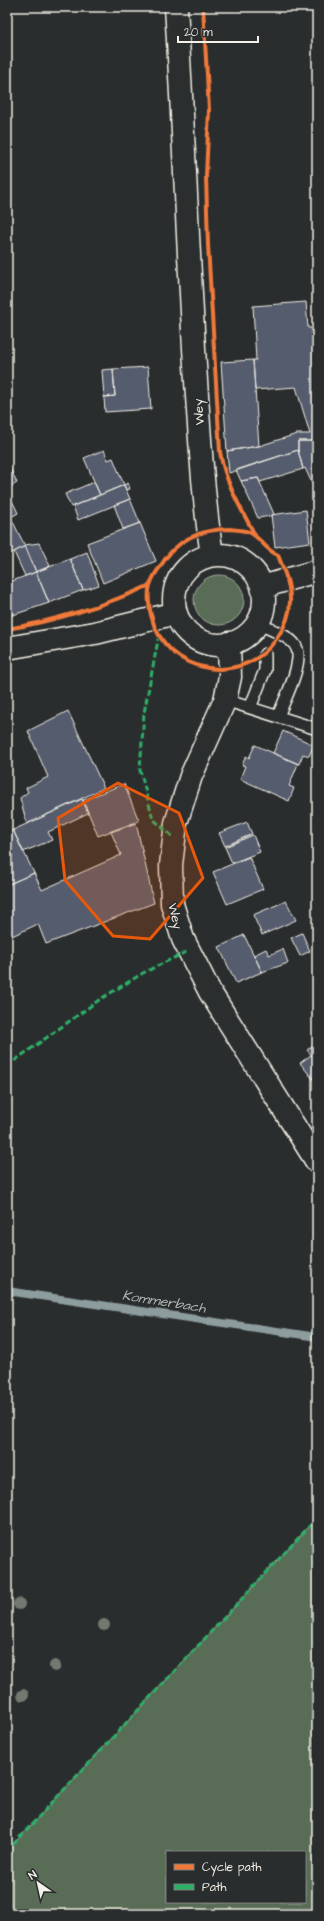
<svg xmlns="http://www.w3.org/2000/svg" width="324" height="1921" font-family="'Architects Daughter',sans-serif">
	<rect width="100%" height="100%" fill="#2a2d2e"/>
	<filter id="ink" filterUnits="userSpaceOnUse"><feTurbulence type="fractalNoise" baseFrequency=".025" numOctaves="2"/><feDisplacementMap in="SourceGraphic" scale="8" xChannelSelector="R" yChannelSelector="G"/><feConvolveMatrix kernelMatrix="1 2 1 2 8 2 1 2 1" color-interpolation-filters="sRGB"/></filter>
	<g filter="url(#ink)">
		<!-- green -->
		<path fill="#586c57" stroke="#a6aea0" fill-rule="evenodd" d="M194 600a25 25 0 1 1 50 0a25 25 0 1 1-50 0Z
			M317,1518V1914H7V1851ZM167,1852H305V1902H167Z"/>
		<g fill="none" stroke-linecap="round" stroke-linejoin="round">
			<!-- stream -->
			<path stroke="#8d9d9e" stroke-width="8" d="M7,1291L317,1337"/>
		</g>
		<!-- building -->
		<path fill="#555c6d" stroke="#f4f1e8" d="M306,302L308,328H317V441H298V450L229,473L227,451L259,446L297,434H310L296,387L255,390L253,360H256L253,306Z
			M253,360L259,446L227,451L221,362Z
			M148,367L151,409L105,412L104,397L115,396L113,369Z
			M113,369L115,396L104,397L102,370Z
			M298,441H317V479L311,481L305,468L303,469L298,450Z
			M104,450L108,460L113,458L124,485L100,495L84,458Z
			M298,450L303,469L260,482L258,478L241,481L236,470Z
			M7,462L17,483L12,486L11,483L7,485Z
			M258,478L274,514L271,516L258,518L241,481Z
			M317,479V496L311,481Z
			M94,482L100,495L71,507L65,494Z
			M128,483L130,489L126,490L124,485Z
			M124,485L130,499L78,520L73,506Z
			M7,490L18,513L11,517L7,510Z
			M130,499L140,523L123,529L114,505Z
			M7,510L25,546L7,556Z
			M306,510L310,542L275,547L271,515Z
			M140,523L156,561L103,583L87,543Z
			M39,543L50,566L36,572L25,545Z
			M25,546L36,572L25,576L14,552Z
			M87,552L99,585L83,590L70,559Z
			M70,559L83,590L49,603L36,572Z
			M36,572L49,603L13,615L7,601V583Z
			M7,601L13,615L7,617Z
			M68,711L104,788L27,824L20,798L28,792L26,788L48,777L28,731Z
			M283,731L314,745L309,756L303,754L299,764L273,753Z
			M255,745L298,764L289,786L294,788L289,801L240,779L245,766L242,765L246,756L249,758Z
			M124,784L139,821L98,836L83,800Z
			M82,799L88,813L48,832L52,840L23,852L13,830Z
			M247,822L252,834L225,846L219,833Z
			M136,823L154,903L46,944L38,924L12,936L7,925V885L34,873L42,890L121,855L111,832Z
			M13,830L34,873L7,885V833Z
			M253,835L260,852L232,863L225,847Z
			M249,857L263,889L227,904L213,872Z
			M286,901L296,920L262,935L253,915Z
			M302,933L310,951L300,956L291,938Z
			M244,935L262,972L236,983L219,947Z
			M266,949L269,955L283,949L288,963L262,972L254,955Z
			M317,1043V1059L316,1060L307,1050Z
			M311,1055L317,1061V1084L300,1063Z"/>
		<g fill="none" stroke-linecap="round" stroke-linejoin="round">
			<defs>
				<path id="lane" d="M257,623C269,629 288,635 295,645C306,659 284,701 278,716
					M225,700L317,729
					M250,708L265,670V654"/>
				<path id="secondary" d="M176,7C184,132 188,256 196,381C200,439 203,497 212,555
					M174 600a45 45 0 1 1 90 0a45 45 0 1 1-90 0Z
					M262,587L317,571
					M229,643L230,677L225,700L191,776L176,823L171,865L172,904L183,939L210,992L317,1162
					M7,648L95,633L176,613"/>
			</defs>
			<!-- lane casing -->
			<use href="#lane" stroke="#f4f1e8" stroke-width="14"/>
			<!-- secondary casing -->
			<use href="#secondary" stroke="#f4f1e8" stroke-width="25"/>
			<!-- lane -->
			<use href="#lane" stroke="#2a2d2e" stroke-width="11"/>
			<!-- secondary -->
			<use href="#secondary" stroke="#2a2d2e" stroke-width="22"/>
			<!-- quiet -->
			<path stroke="#2db169" stroke-width="3" stroke-dasharray="6 3" stroke-linecap="butt" d="M159,635L144,713L140,770L153,819L173,837
				M7,1066L99,1000L143,973L188,951
				M7,1851L317,1518"/>
			<defs>
				<path id="cycleway" d="M203,7L209,110L206,176L208,245L220,452C225,482 241,509 255,535
					M230,529C239,530 249,530 255,536C264,543 267,551 278,555C283,569 291,585 290,601C290,614 285,627 277,638C244,688 165,675 151,615C149,606 147,595 150,585C152,579 156,572 160,567C176,539 200,529 230,529Z
					M7,629C54,621 107,605 150,585"/>
			</defs>
			<!-- cycleway casing -->
			<use href="#cycleway" stroke="#2a2d2e" stroke-width="6"/>
			<!-- cycleway -->
			<use href="#cycleway" stroke="#f17a3a" stroke-width="4"/>
		</g>
		<!-- trees -->
		<g fill="#737871">
			<circle cx="19" cy="1604" r="6"/>
			<circle cx="104" cy="1625" r="6"/>
			<circle cx="55" cy="1666" r="6"/>
			<circle cx="23" cy="1695" r="6"/>
		</g>
	</g>
	<!-- marked area -->
	<path fill="#e8590c" fill-opacity="0.2" stroke="#e8590c" stroke-width="3" stroke-linejoin="round" d="M118,783L179,813L203,878L150,939L113,936L65,880L58,818Z"/>
	<g text-anchor="middle" stroke-width="3.5" stroke-linejoin="round" paint-order="stroke">
		<!-- street labels -->
		<g font-size="13" fill="#f4f1e8" stroke="#2a2d2e">
			<text transform="translate(198 412) rotate(-94)" y="5">Wey</text>
			<text transform="translate(176 916) rotate(76)" y="5">Wey</text>
		</g>
		<!-- water labels -->
		<g font-size="14" font-style="italic" fill="#afb9b6" stroke="#2a2d2e">
			<text transform="translate(164 1301) rotate(9)" y="5">Kommerbach</text>
		</g>
	</g>
	<!-- margin -->
	<rect width="324" height="1921" fill="none" stroke="#2a2d2e" stroke-width="24"/>
	<rect x="12" y="12" width="300" height="1897" fill="none" stroke="#f4f1e8" stroke-width="1.5" filter="url(#ink)"/>
	<!-- legend -->
	<rect x="166" y="1851" width="140" height="52" fill="#2a2d2e" stroke="#7b7b78"/>
	<rect x="174" y="1864" width="20" height="6" fill="#f17a3a" stroke="#7b7b78"/>
	<text x="202" y="1871" font-size="12" fill="#f4f1e8">Cycle path</text>
	<rect x="174" y="1884" width="20" height="6" fill="#2db169" stroke="#7b7b78"/>
	<text x="202" y="1891" font-size="12" fill="#f4f1e8">Path</text>
	<!-- north arrow -->
	<g transform="translate(38 1883) rotate(326)" stroke="#2a2d2e" stroke-width="3" paint-order="stroke">
	<path d="M0-3L7 15L0 10L-7 15Z" fill="#f4f1e8"/>
	<text y="-6" font-size="11" font-weight="bold" text-anchor="middle" fill="#f4f1e8">N</text>
	</g>
	<!-- scale -->
	<path d="M178 36v6h80v-6" fill="none" stroke="#f4f1e8" stroke-width="2"/>
	<text x="184" y="36" font-size="12" fill="#f4f1e8" stroke="#2a2d2e" stroke-width="3" paint-order="stroke">20 m</text>
</svg>
